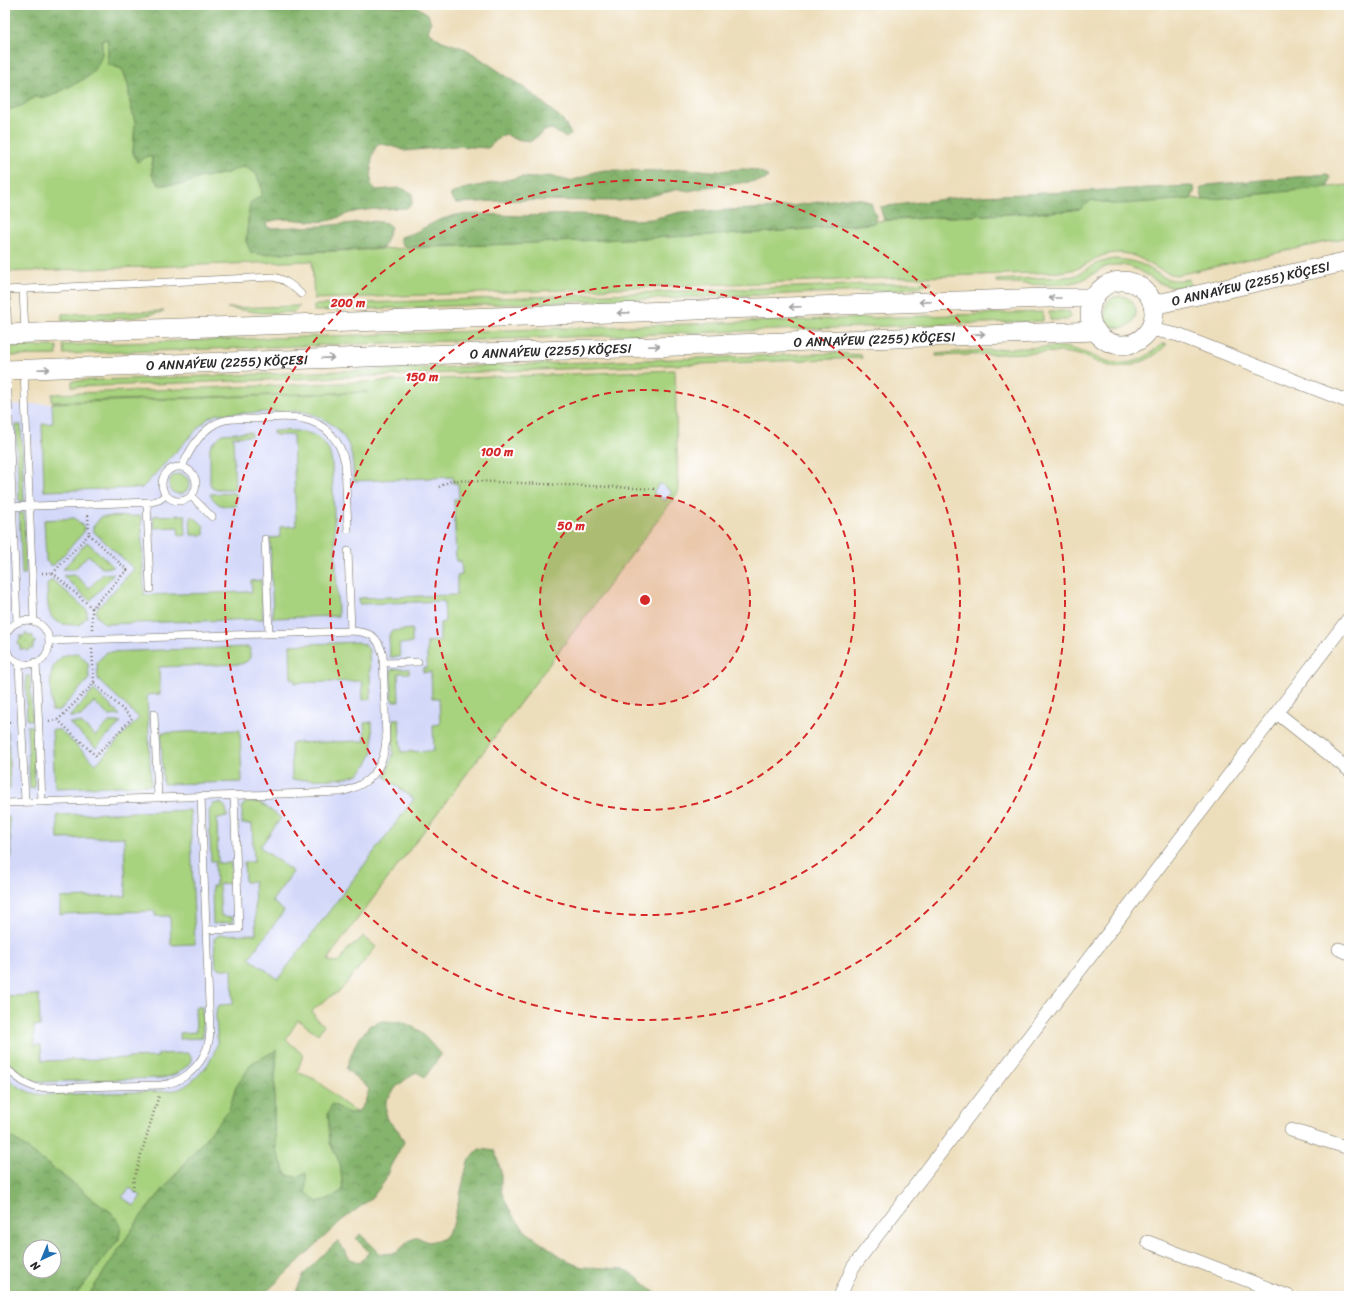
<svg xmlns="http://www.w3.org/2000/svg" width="1354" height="1301" font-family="Sriracha,sans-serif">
	<defs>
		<pattern id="forest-crowns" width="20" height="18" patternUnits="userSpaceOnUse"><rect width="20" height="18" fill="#85b46d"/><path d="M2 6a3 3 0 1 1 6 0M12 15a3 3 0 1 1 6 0" fill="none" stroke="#6d935a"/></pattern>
		<pattern id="garden-dots" width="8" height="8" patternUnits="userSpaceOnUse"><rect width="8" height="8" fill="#a7d27e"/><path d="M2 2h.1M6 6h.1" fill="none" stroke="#90b46d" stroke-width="1.8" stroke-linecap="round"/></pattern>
	</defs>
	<rect width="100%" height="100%" fill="#fff"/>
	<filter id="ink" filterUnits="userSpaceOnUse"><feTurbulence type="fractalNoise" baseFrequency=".025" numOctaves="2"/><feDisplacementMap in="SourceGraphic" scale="8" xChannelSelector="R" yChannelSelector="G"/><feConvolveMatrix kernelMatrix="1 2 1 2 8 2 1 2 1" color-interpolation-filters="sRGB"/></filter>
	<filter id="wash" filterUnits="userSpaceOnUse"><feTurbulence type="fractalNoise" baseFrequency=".012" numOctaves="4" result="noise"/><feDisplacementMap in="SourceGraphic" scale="16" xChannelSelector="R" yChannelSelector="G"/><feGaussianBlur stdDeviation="0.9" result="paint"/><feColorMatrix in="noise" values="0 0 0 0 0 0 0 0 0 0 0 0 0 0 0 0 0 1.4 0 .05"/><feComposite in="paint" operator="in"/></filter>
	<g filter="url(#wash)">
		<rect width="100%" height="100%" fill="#eddebb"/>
		<!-- built -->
		<path fill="#d3d8f9" d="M667,382L671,492L130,1211L5,1117V405Z"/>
		<!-- green -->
		<path fill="#a7d27e" stroke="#697e54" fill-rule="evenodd" d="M108,39V64L122,69L128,84L130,102L135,122L133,153L152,157V175L159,185L183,184L199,178L227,173L243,166L256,173L261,185L262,196L250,203L246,241L252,253L262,254L487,245L758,233L871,224L875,221L1067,211L1088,203L1092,200L1111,204L1190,199L1192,198L1203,200L1349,185V237L1177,275C1156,273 1144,255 1122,253C1102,252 1095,260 1079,268C1073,270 1067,271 1060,272L314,299L312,261L5,272V111L23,105L34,97H49L61,91L72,85L102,54V40Z
			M1114,259C1125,260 1135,261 1145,266C1164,276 1165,283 1189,279L1190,285C1183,286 1175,288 1168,286C1149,281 1139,264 1115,265C1099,266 1090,279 1076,282C1049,288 1022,283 996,282V280L1064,277L1075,276L1098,263Z
			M931,282V284L899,290L314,311V305Z
			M1104 312a16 16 0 1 1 32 0a16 16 0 1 1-32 0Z
			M300,306L294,312L262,313L227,308Z
			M164,311V312L131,318L62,321V314Z
			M1049,311H1069L1071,316L1067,320H1050Z
			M1043,312V321L64,354L63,345Z
			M1162,344H1167C1153,360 1129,370 1109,366C1100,364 1091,359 1083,356C1076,354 1068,353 1061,352L936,356V354C966,351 995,349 1024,348C1036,348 1049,346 1061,347C1083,348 1106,366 1125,363C1143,361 1149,354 1162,344Z
			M57,346V355L5,356V347Z
			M838,353L861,355L862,358L72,387V381Z
			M675,370L678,493L332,953L328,961L339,962L350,946L356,944L363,936L376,947L340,991L325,1000L312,1011L317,1020L324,1025L318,1034L298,1020L286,1039L303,1055L297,1072L317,1080L341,1101L357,1113H349L332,1104L330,1143L340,1163L343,1190L329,1199L317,1202L305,1192L298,1178L287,1175L276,1150L274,1117L275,1081L277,1050L236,1087L229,1110L141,1216L88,1296H75L119,1239L113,1214L5,1132V1077C20,1088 29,1095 48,1095L167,1091C171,1091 175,1090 179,1089C196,1082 215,1060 217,1042C218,1030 214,1018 217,1007L220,1005L233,1004L232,969H220L216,966L214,939L219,935L256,934L254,882H245L244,862H254L252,824H242V806L247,802H258L262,804L281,818L260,847L293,872L272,901L284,911L249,958L278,979L414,799L385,777L393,754V719H399L401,752L434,751L433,725L440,724L439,698H432L431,672H423V668H427V642L440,641V623L445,622L444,601L359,604V598L457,595V576L462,575L461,561H456L454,499H459L458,484L453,483V477L354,481C353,470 353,459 350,449C342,427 321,414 299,411L218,414L210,417L200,426L142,488L44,491L42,424L53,423L52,403L368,392L52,402V394ZM660,483L672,492L665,501L653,492ZM130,1188L141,1196L134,1206L122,1197Z
			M16,425H21L24,501H19Z
			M273,431C299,430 329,429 332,465L338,616L273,618L270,538L280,537V527L296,526L293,435H276V434H273Z
			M251,432V436L233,437L235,489H213L210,484V446L222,434Z
			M169 484a10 10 0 1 1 20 0a10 10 0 1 1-20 0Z
			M236,493V506C224,507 216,506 210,494Z
			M19,513H24L26,574H22Z
			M185,515L186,535L179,536L178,527L154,528L153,516Z
			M141,516L144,595L252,592L251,581L261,580L263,619L105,624L97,617L96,610L134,569L93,531V527L101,517Z
			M190,517H194L204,526V535H191Z
			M75,518L84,527V532L54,565H50L46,561L44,520Z
			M87,542L114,567L102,568L88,555L75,569H63Z
			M103,574H114L90,601L63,576L75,575L89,588Z
			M50,581H54L87,610V617L79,625C46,626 48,613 47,585Z
			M412,629V643L399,644L400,657H390L389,636L391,631Z
			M358,642L365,645L369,650L371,699L363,700L362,681L295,683V679H291L290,645Z
			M248,647L250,648V658L246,662L241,664L159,667L160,694L147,695L151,785L55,788L52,730H60L96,764L139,718L98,679L97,662L107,652Z
			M78,653L88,663L89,679L59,711H52C51,686 43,654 78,653Z
			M392,669H409V673H398L399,701H392L391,671Z
			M26,676H30L32,720H27Z
			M94,690L120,715L109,716L94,702L81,716L69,717Z
			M109,722H121L96,748L69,723H81L95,736Z
			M372,722C372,732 374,744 372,754C369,761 364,770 358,774C345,781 308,779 292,780L291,743L365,741L364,723Z
			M27,726H32L35,788L30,789Z
			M240,730L242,782L163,784L161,733Z
			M5,732H8L10,789L5,790Z
			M220,803C227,806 227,811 227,817L217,818L218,863H231V883L219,884L221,916L232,917L233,920L232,922L213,924L212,886H216L215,861H211L209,810L213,804Z
			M190,810L195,944L171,945L170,916H155V911L60,914V898L126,896L124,837L58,839L57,815Z
			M5,816H9L11,859H5Z
			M39,995L40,1026H34V1045H41L42,1061L158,1057V1054L187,1053L191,1056V1061C185,1070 174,1076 163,1078L42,1082L30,1079L5,1060V996Z
			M195,1007H202L203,1038L180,1039V1033L196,1032Z"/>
		<!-- forest -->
		<path fill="url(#forest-crowns)" stroke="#58704c" fill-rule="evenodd" d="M5,5H391L397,7L414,5L428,14L431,23L428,32L442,41L466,49L530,92L563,120L571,134L566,138L552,129C542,130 539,136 531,141L514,139L506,134L501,136L488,148L456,146L405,151L398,148L379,143C368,156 373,168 371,184L376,190L401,188L412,193V204L406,208C388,209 368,208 350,213C342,215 335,220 327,221C306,224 285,214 266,223L268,228L322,226L374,221L386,223L391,227L383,248L262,254L251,253L246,241L250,203L262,195L261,185L256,173L243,166L227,173L199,178L183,184L159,185L152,175V157L147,156L137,162L133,153L135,122L130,102L128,84L122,69L108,64V39L102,40V54L98,65L88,77L49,97H34L23,105L5,111Z
			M682,169C692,169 701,170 710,171C729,172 753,163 768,177L765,180L707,187L689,191L679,189L643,198L618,201L519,200L456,203L451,198V194L463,189L521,177L534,178L549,176L570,181L583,177L594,172L605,170L663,171Z
			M1327,174L1330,177L1328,187L1203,200L1200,189L1208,185Z
			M1190,186L1194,187C1196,191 1193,196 1190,199L1124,204H1111L1092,200L1080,209L1067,211L884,220L880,207L961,197Z
			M847,198L862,199L871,203L876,216L874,223L758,233L487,245L405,247L400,242V237L414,233L439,220L456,215L478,214L520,216L581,214L634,220L652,219L681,212L777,208Z
			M382,1021L403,1022L420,1031L441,1055L425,1077L416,1072L397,1086L386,1101V1118L398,1130L404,1142L391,1165L384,1182L372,1198L341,1221L262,1296H88L141,1216L229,1110L236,1087L252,1063L277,1050L275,1081L274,1117L276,1150L286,1175L298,1177L306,1173V1192L317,1202L329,1199L343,1190L340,1163L330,1143L328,1113L332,1104L349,1113H357L365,1102L369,1089L346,1069L356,1043L369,1026Z
			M5,1132L113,1214L121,1226L119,1239L75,1296H5ZM30,1247H54V1271H30Z
			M479,1149L495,1151L501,1172V1191L511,1213L525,1231L569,1262L582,1267L624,1269L635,1276L659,1296H294L304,1274L331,1247L338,1241L350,1259L360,1263L369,1252L356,1239L360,1234L381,1254L396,1253L409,1241L417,1237L428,1242L443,1239L453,1225L468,1161Z"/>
		<!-- garden -->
		<path fill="url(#garden-dots)" stroke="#697e54" d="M26,633L29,636L33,635V639L36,642L33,645V649H30L27,651L24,649H20V645L17,643L20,640V636H24Z"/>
	</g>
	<g filter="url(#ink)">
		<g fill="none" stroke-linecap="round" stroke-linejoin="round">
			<defs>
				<path id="service" d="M23,289L25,334
					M5,290L273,277C285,279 293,286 301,294
					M6,290L8,334
					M7,370L17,622
					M24,370L34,621
					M162 484a17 17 0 1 1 34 0a17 17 0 1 1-34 0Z
					M182,467C189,451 199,433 215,424C226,417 242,419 254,419C270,418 288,415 303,419C325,423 341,441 345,463L348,529
					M191,496L212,517
					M147,502L150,589
					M5,507L152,502L159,500L166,495
					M265,539L269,633
					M348,551L351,631
					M5,637C13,612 49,616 49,643C49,669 13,672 5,647
					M36,662L42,802
					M19,663L25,802
					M383,663L418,662
					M154,714L158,798
					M5,803L341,792C370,785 384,769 386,739L383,655C378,636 371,632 351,631L49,641
					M206,930L239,929L234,795
					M5,1068L25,1083L37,1088L161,1085C188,1082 210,1058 210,1030L201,796"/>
				<path id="minor" d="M1150,329L1178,335L1349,402
					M1277,713L1349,770
					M1339,949L1349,953
					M1291,1130L1349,1148
					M1148,1242L1288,1296
					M840,1296L853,1267L1349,618"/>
				<g id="secondary">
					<circle cx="1122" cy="313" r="32"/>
					<path id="s1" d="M1153,305L1349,261"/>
					<path d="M5,334L1047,298H1094"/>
					<path id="s2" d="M5,370L1096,331"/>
				</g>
			</defs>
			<!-- service casing -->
			<use href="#service" stroke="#6f6a5d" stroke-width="8"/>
			<!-- minor casing -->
			<use href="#minor" stroke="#6f6a5d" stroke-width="14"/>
			<!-- secondary casing -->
			<use href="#secondary" stroke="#6f6a5d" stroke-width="20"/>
			<!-- path -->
			<path stroke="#6f6a5d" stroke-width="2.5" stroke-dasharray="1 3" stroke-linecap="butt" d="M439,487L452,480L657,489
				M88,515L89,534
				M89,534L127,570L92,608L53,573Z
				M42,573H53
				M92,608V630
				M92,649L94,683
				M94,683L132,718L96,756L58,720Z
				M49,721L58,720
				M5,722H12
				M133,1190L134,1178L159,1095"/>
			<!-- service -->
			<use href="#service" stroke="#fff" stroke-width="7"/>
			<!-- minor -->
			<use href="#minor" stroke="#fff" stroke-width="13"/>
			<!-- secondary -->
			<use href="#secondary" stroke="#fff" stroke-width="19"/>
		</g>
		<!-- one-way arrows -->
		<defs><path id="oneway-shaft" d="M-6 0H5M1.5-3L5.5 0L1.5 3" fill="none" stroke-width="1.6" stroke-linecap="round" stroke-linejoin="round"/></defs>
		<g stroke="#a0a0a0">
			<use href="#oneway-shaft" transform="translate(1055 298) rotate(180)"/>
			<use href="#oneway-shaft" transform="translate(925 302) rotate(178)"/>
			<use href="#oneway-shaft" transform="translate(795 307) rotate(178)"/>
			<use href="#oneway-shaft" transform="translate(623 313) rotate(178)"/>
			<use href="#oneway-shaft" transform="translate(979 334) rotate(-2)"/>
			<use href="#oneway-shaft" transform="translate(654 346) rotate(-2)"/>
			<use href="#oneway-shaft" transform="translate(328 358) rotate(-2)"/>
			<use href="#oneway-shaft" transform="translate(44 369) rotate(-2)"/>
		</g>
	</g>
	<!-- distance rings -->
	<circle cx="645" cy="600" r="105" fill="#d62828" fill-opacity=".12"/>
	<g fill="none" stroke="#d62828" stroke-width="2" stroke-dasharray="7 5">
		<circle cx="645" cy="600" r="105"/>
		<circle cx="645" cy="600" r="210"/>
		<circle cx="645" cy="600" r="315"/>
		<circle cx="645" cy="600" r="420"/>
	</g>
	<g text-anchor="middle" stroke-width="4" stroke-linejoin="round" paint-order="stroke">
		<!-- street labels -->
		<g font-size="13" fill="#2b2b2b" stroke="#fff">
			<text dy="5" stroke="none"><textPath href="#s1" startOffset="100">O ANNAÝEW (2255) KÖÇESI</textPath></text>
			<text dy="5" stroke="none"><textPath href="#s2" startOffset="870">O ANNAÝEW (2255) KÖÇESI</textPath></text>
			<text dy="5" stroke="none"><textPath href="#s2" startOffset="546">O ANNAÝEW (2255) KÖÇESI</textPath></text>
			<text dy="5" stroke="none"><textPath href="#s2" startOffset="222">O ANNAÝEW (2255) KÖÇESI</textPath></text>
		</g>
	</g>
	<circle cx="645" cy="600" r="6" fill="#d62828" stroke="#fff" stroke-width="2"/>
	<g font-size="12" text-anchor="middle" font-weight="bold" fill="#d62828" stroke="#fff" stroke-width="4" stroke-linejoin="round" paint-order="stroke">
		<text x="348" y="307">200 m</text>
		<text x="422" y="381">150 m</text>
		<text x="497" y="456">100 m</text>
		<text x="571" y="530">50 m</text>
	</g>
	<!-- margin -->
	<rect width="1354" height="1301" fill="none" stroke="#fff" stroke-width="20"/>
	<!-- north arrow -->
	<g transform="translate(42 1259) rotate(224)"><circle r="19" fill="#ffffff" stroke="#aaaaaa"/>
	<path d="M0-3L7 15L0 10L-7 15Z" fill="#1f6fb2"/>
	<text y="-6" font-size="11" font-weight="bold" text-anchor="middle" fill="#2b2b2b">N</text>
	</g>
</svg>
